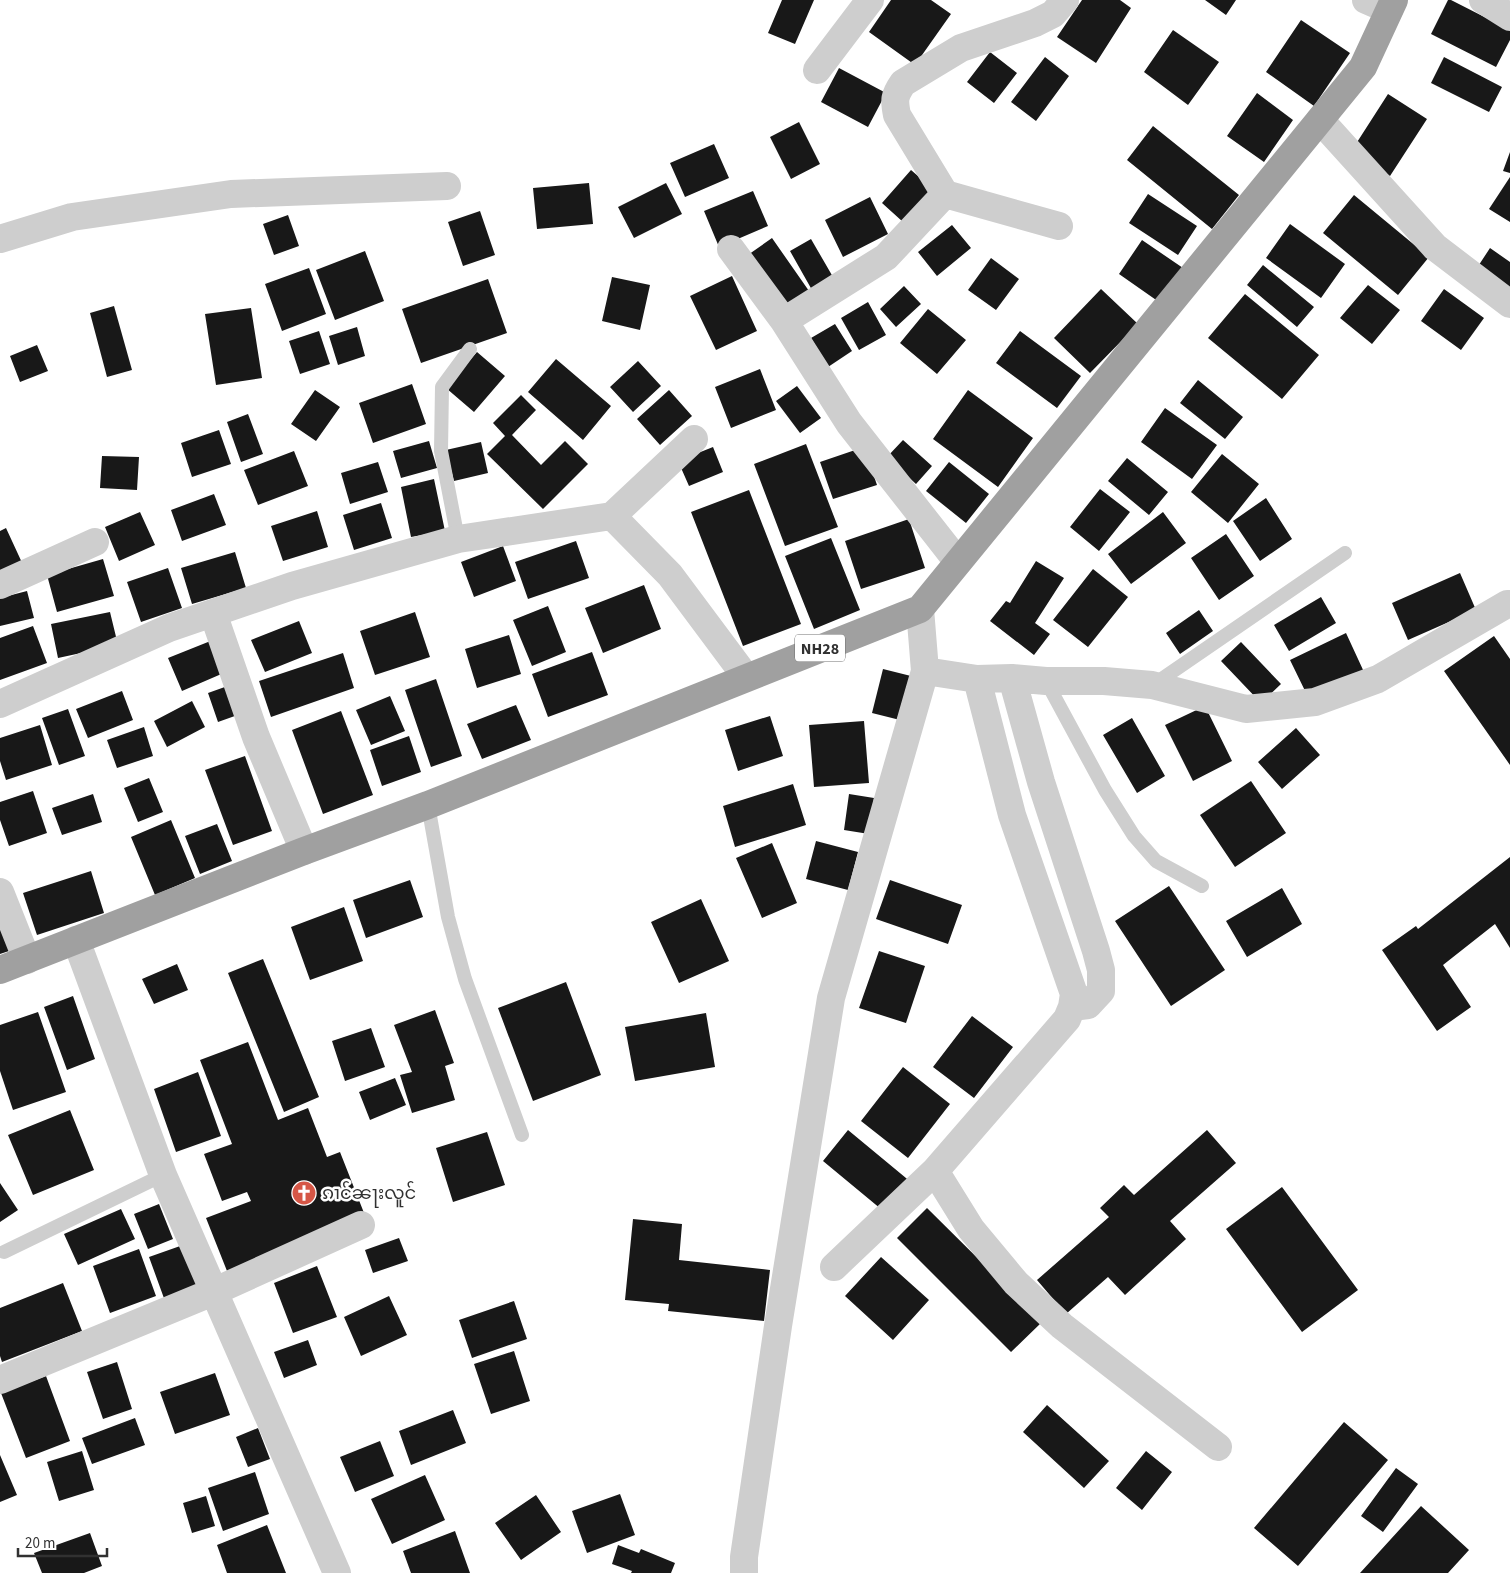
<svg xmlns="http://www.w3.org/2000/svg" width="1510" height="1573" font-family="'Source Sans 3','Noto Sans Myanmar',sans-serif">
	<rect width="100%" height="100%" fill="#fff"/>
	<!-- building -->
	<path fill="#181818" d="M782,0H814L795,44L768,33Z
		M891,0H931L951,14L915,65L869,32Z
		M1082,0H1120L1131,8L1096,63L1057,37Z
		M1205,0H1236L1226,15Z
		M1448,0H1451L1510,30V40L1496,67L1431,34Z
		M1301,20L1350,53L1314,106L1266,72Z
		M1173,30L1219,62L1188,105L1144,72Z
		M990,52L1017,73L994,103L967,82Z
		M1045,57L1069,76L1036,121L1011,102Z
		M1444,57L1502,87L1489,112L1431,83Z
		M839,68L886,93L868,127L821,102Z
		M1257,93L1293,120L1264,162L1227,136Z
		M1388,94L1427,119L1390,176L1352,150Z
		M799,122L820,164L791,179L770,137Z
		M1153,126L1239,195L1212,229L1127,160Z
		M714,144L729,178L685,197L670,163Z
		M1510,152V173L1503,171Z
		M911,170L933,189L903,222L882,203Z
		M1510,177V222L1489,209Z
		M589,183L593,224L537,229L533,188Z
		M666,183L682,214L634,238L618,207Z
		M753,191L768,226L719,247L704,211Z
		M1148,194L1197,226L1178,255L1129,223Z
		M1354,195L1429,257L1398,295L1323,233Z
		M870,197L888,234L843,257L825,220Z
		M480,211L495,255L463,266L448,222Z
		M288,215L299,246L274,255L263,224Z
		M1290,224L1345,264L1321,298L1266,258Z
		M952,225L971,248L937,276L918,252Z
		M772,238L809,291L781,310L745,257Z
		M811,239L833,277L812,290L790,251Z
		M1142,240L1183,268L1159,302L1119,274Z
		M1490,248L1510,262V298L1473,274Z
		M365,251L384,301L335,320L316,270Z
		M991,258L1019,279L996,310L968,290Z
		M1263,265L1314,307L1297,327L1247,285Z
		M309,268L326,314L282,331L265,284Z
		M732,276L757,331L716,350L690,296Z
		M612,277L650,285L640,330L602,321Z
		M488,279L507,333L421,363L402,309Z
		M1368,285L1400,310L1372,344L1340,318Z
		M904,286L921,304L896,327L880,309Z
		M1101,289L1138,324L1090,373L1054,338Z
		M1444,289L1484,318L1461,350L1421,321Z
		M1245,294L1319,355L1282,399L1208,338Z
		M868,302L886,335L859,350L841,318Z
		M114,306L132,370L107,377L90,313Z
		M251,308L262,378L216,385L205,314Z
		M928,309L966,340L937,374L900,343Z
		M835,324L852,351L828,367L811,338Z
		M357,327L365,356L338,365L329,336Z
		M319,331L330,364L300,374L289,341Z
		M1020,331L1081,376L1057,408L996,363Z
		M37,345L48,371L20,382L10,356Z
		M477,352L505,376L474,412L446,388Z
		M556,359L611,406L583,440L528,392Z
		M638,361L661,386L633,412L610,387Z
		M760,369L776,410L731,428L715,387Z
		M1198,380L1243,417L1225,439L1180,403Z
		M412,384L426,424L373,443L359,403Z
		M797,386L821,418L800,433L776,401Z
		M315,390L340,407L316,441L291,424Z
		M669,390L692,416L660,445L637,419Z
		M968,390L1033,438L998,487L933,439Z
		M521,395L536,410L512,435L541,465L565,441L588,464L543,509L487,454L505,436L493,423Z
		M1165,408L1217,445L1192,479L1141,442Z
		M248,414L263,454L241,462L227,422Z
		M219,430L231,464L192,477L181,443Z
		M903,440L932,466L916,484L887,457Z
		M429,441L437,468L401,478L393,451Z
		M481,442L488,473L454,481L446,450Z
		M806,444L838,527L785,546L754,464Z
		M713,447L723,472L689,486L678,461Z
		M864,447L877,485L833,499L820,462Z
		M294,451L308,486L258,505L244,470Z
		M1222,454L1259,484L1228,523L1191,492Z
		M102,456L139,457L137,490L100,488Z
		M1127,458L1168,492L1149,515L1108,481Z
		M378,462L388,492L350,504L341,473Z
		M949,462L989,494L966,523L926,491Z
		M434,479L445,531L411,537L401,487Z
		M1100,489L1130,512L1099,551L1070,527Z
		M749,490L801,624L743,646L691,512Z
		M214,494L226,525L182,541L171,510Z
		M1266,498L1292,539L1260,561L1233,521Z
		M381,503L392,538L354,550L343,515Z
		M317,511L328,547L283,561L271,526Z
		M140,512L155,545L119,561L105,527Z
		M1163,512L1186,543L1131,584L1108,554Z
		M909,519L925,568L861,589L845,541Z
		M6,528L24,567L0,577V531Z
		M1226,534L1254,576L1219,600L1191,558Z
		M831,538L860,610L814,629L785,556Z
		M576,541L589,578L528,599L515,562Z
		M503,546L516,581L474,597L461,562Z
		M235,552L246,588L192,604L181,568Z
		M103,559L114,596L57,612L47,575Z
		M1036,561L1064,578L1035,623L1050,634L1034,655L990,621L1006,601L1010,603Z
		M168,568L182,608L141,622L127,582Z
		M1093,569L1128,597L1088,647L1053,620Z
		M1460,573L1476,610L1408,640L1392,603Z
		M644,585L661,629L603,653L585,608Z
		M27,591L34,618L0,626V598Z
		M1321,597L1336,623L1289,651L1274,625Z
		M548,606L566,652L532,666L513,620Z
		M1199,610L1213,631L1180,654L1166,633Z
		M110,612L118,645L58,658L51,624Z
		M415,612L430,657L375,675L360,631Z
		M299,621L312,653L265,672L251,640Z
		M33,626L47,663L0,680V638Z
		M1346,633L1364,672L1309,699L1290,660Z
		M509,635L521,674L477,688L465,649Z
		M1494,636L1510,659V765L1444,671Z
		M213,640L226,672L182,691L168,658Z
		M1241,642L1281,684L1261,703L1221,661Z
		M592,652L608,695L548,717L532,674Z
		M343,653L354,688L271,717L259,681Z
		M883,669L911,676L900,720L872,713Z
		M436,679L462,756L431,767L405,690Z
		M236,683L246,712L218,722L208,693Z
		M122,691L133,720L88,738L76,709Z
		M390,696L405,731L371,745L356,710Z
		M192,701L205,727L167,747L154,721Z
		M516,705L531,740L482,759L467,724Z
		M1205,706L1232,761L1193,781L1165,725Z
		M68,709L85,756L59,765L42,718Z
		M341,711L373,795L323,814L292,730Z
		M770,716L783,756L738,771L725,730Z
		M1132,718L1165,776L1137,793L1103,735Z
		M864,721L869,783L814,787L809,725Z
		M40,725L52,765L6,780L0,761V738Z
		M144,727L153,756L117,768L107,740Z
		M1296,728L1320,755L1282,789L1258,762Z
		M409,736L421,772L382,786L370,750Z
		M245,756L272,831L233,845L205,770Z
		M149,778L163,812L138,822L124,788Z
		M1251,781L1286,833L1235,867L1200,815Z
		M793,784L806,825L735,847L723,806Z
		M33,791L47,833L9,846L0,820V802Z
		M93,794L102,822L62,835L52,808Z
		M849,794L874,798L869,834L844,830Z
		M171,820L195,878L155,895L131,837Z
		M217,824L232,861L200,874L185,836Z
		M816,841L858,852L848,890L806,879Z
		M772,843L797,903L762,918L736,858Z
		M1510,857V948L1495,924L1443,965L1471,1007L1437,1031L1382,950L1416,926L1418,929Z
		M91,871L104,913L37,935L23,893Z
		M410,880L423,917L366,938L353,900Z
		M890,880L962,905L948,944L876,919Z
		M1169,886L1225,970L1171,1006L1115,921Z
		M1282,888L1302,924L1247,957L1226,921Z
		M701,899L729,961L679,983L651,922Z
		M344,907L363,961L310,980L291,927Z
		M0,922L12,950L0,954Z
		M879,951L925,966L906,1023L859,1008Z
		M263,959L319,1097L284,1112L228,973Z
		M177,964L188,990L154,1004L142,979Z
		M566,982L601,1075L533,1101L498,1008Z
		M73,996L95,1059L67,1070L44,1007Z
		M435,1010L454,1063L445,1066L455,1100L412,1113L400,1075L412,1072L394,1025Z
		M38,1012L66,1092L13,1110L0,1071V1025Z
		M706,1013L715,1067L635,1081L625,1027Z
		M972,1016L1013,1047L974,1098L933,1067Z
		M371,1028L385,1067L345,1081L332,1041Z
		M248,1042L278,1120L308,1108L327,1157L340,1152L366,1218L227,1271L206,1218L251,1201L247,1192L222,1201L204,1154L232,1144L200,1060Z
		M903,1067L950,1104L908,1158L861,1121Z
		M198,1072L221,1136L176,1152L154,1089Z
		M395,1078L406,1105L370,1120L359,1092Z
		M70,1110L94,1170L33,1195L8,1135Z
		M848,1130L912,1183L887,1214L823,1161Z
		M1207,1130L1236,1163L1170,1221L1186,1239L1125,1295L1108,1277L1066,1314L1037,1280L1109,1217L1100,1208L1124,1185L1134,1195Z
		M487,1132L505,1185L453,1202L436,1148Z
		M0,1183L18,1210L0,1222Z
		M1282,1187L1358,1290L1302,1332L1226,1229Z
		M159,1204L173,1239L148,1249L134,1214Z
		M927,1208L1042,1322L1011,1352L897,1238Z
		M121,1209L135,1239L78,1265L64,1234Z
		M633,1219L682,1224L679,1260L770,1270L764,1321L668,1311L669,1304L625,1300Z
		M399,1238L408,1261L373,1273L365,1250Z
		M183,1245L198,1289L165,1301L149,1257Z
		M139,1249L156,1296L110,1313L93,1266Z
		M881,1257L929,1300L893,1340L845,1296Z
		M317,1266L337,1317L293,1333L274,1283Z
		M63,1283L82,1331L2,1362L0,1356V1308Z
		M389,1296L407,1335L361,1356L344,1317Z
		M514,1301L527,1339L472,1358L459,1320Z
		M308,1340L317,1365L284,1378L274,1352Z
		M514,1351L530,1401L491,1414L474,1364Z
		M117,1362L132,1409L103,1419L87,1372Z
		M215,1373L230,1415L175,1434L160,1392Z
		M46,1376L70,1441L26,1458L1,1393Z
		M1047,1405L1109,1461L1084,1488L1023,1432Z
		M453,1410L466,1443L411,1465L399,1431Z
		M135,1418L145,1445L92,1464L82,1438Z
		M1344,1422L1388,1460L1298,1566L1254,1528Z
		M258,1428L270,1459L248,1467L236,1437Z
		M380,1441L394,1476L355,1492L340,1457Z
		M82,1451L94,1490L59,1501L47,1462Z
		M1146,1451L1172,1472L1142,1510L1116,1488Z
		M0,1455L17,1495L0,1502Z
		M1396,1468L1418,1484L1383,1532L1361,1516Z
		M255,1472L269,1514L223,1531L208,1488Z
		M425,1475L445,1520L392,1544L371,1499Z
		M620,1494L635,1535L587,1553L572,1511Z
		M536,1495L561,1532L521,1560L495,1523Z
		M206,1496L215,1526L192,1533L183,1503Z
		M1421,1506L1469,1550L1448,1573H1360Z
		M267,1525L286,1573H227L217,1545Z
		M455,1531L470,1573H411L403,1551Z
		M90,1533L102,1566L84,1573H42L34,1553Z
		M618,1545L639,1553L641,1549L675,1563L671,1573H631L632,1571L612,1564Z"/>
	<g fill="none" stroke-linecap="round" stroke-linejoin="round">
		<!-- service -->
		<path stroke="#cecece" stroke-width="14" d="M458,539L441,451L442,387L470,349
			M1046,681L1105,790L1134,836L1156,861L1202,886
			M1153,685L1345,553
			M428,805L448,917L465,979L522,1135
			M4,1252L163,1175"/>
		<!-- minor -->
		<path stroke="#cecece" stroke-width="28" d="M1366,0L1389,10
			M1483,0L1510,17
			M817,70L870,0
			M1320,120L1435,247L1510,304
			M1059,226L945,194L897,115C894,100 894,96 903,83L961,48L1035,23L1053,14L1065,0
			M0,239L72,217L231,194L447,186
			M731,249L784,321L849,423L958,562
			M784,321L886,257L945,194
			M612,516L670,575L746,677
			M0,585L95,542
			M213,613L256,737L304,851
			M925,671L977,679L1012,678L1046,681H1104L1152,685L1246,709L1315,702L1378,679L1507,604H1510
			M1012,678L1041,782L1096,951L1101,970V991L1088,1005L1072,1007
			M0,704L169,628L292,586L458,539L612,516L694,439
			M0,892L27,960
			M76,940L163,1175L337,1573
			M935,1171L971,1229L1016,1283L1062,1326L1218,1447
			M834,1267L935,1171L1067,1019L1072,1007L1074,994L1012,815L977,679
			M0,1380L213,1292L361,1225
			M744,1573V1557L778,1326L831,998L925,671L920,609"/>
		<!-- trunk -->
		<path stroke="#a0a0a0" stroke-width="28" d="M0,970L304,851L428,805L920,609L1363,67L1394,0"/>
	</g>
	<!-- icons -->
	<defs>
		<symbol id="church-disc" viewBox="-11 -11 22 22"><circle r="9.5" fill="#d55646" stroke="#fff"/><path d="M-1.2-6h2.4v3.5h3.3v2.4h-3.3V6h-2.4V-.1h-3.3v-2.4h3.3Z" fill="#fff"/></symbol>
	</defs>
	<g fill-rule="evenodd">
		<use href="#church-disc" x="290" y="1179" width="28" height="28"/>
	</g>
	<g text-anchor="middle" stroke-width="5" stroke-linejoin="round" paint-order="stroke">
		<!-- shield labels -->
		<rect fill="#fff" stroke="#6f6f6f" stroke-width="1" x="795" y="634.5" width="50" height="27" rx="4"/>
		<g font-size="16" font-weight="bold" fill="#313131">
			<text x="820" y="654">NH28</text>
		</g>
		<!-- poi labels -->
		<g font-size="18" fill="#313131" stroke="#fff" text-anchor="start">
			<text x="322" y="1199">ၵၢင်ၼႃးလူင်</text>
		</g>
	</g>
	<!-- scale -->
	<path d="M18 1548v8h89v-8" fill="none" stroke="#313131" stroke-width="2.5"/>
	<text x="25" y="1548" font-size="15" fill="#313131" stroke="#ffffff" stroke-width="4" paint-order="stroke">20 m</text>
</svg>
